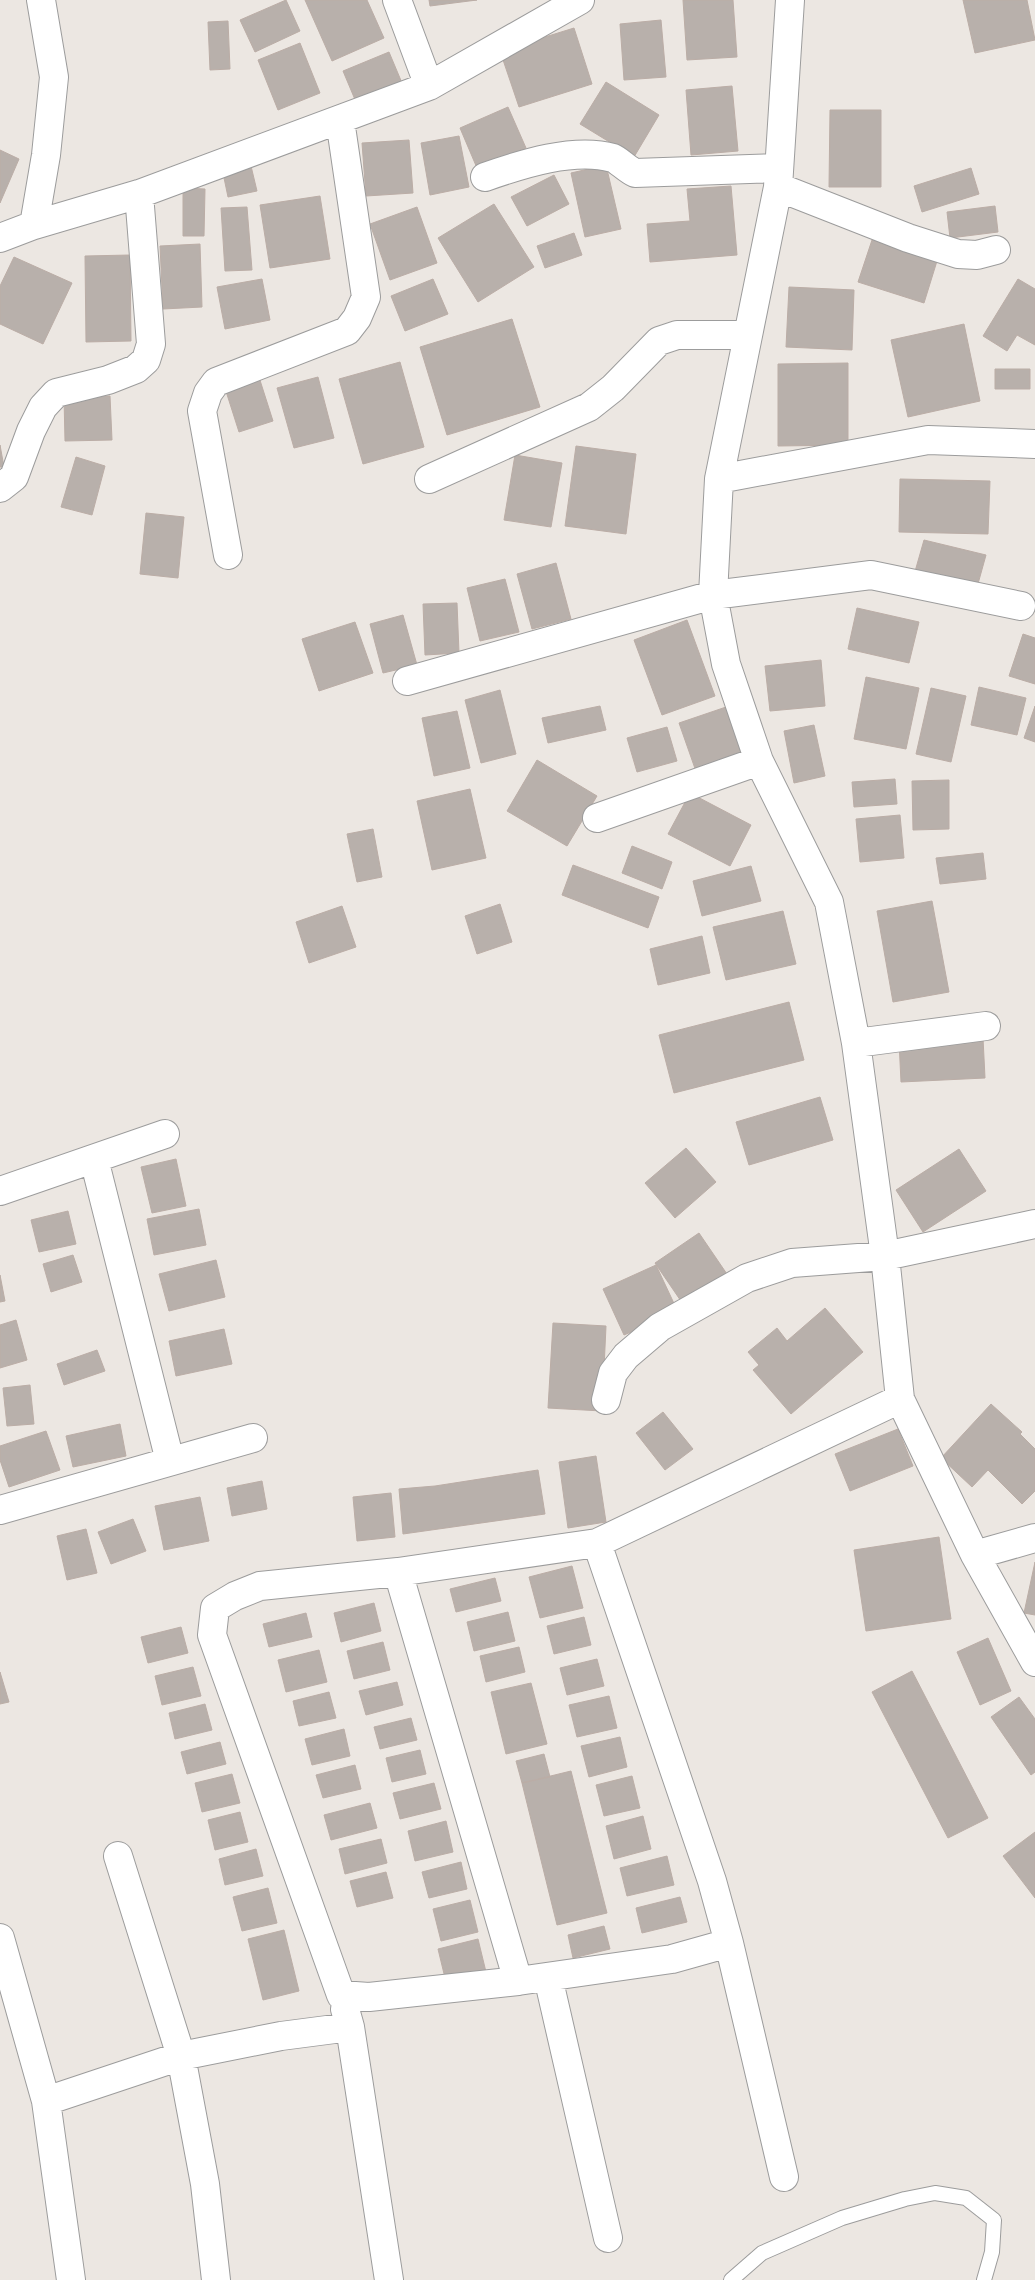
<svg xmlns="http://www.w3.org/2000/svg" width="1035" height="2280" font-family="Raleway,sans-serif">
	<rect width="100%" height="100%" fill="#ece7e2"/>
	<!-- building -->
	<path fill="#b8b0ab" stroke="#bbada6" d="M286,0L300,31L255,52L240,20Z
		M305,0H367L384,38L332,61Z
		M429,0H477L430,6Z
		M683,0H733L737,57L687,60Z
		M963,0H1027L1035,40L975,53Z
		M661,20L666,77L624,80L620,24Z
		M228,21L230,69L210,70L208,22Z
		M574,28L592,84L519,107L500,51Z
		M300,43L320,93L278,110L258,60Z
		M389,52L402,83L356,102L343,71Z
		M606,82L659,115L634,157L580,124Z
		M732,86L738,151L691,155L686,90Z
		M508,107L526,148L477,168L460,128Z
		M830,110H881V187H829Z
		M459,136L469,187L430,195L421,143Z
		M409,140L413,193L366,196L362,143Z
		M0,150L19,159L0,203Z
		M606,165L621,229L585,237L571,173Z
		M251,166L257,191L228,197L223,173Z
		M971,168L979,194L922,212L914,186Z
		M554,175L569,204L527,226L511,197Z
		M731,186L737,255L650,262L647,224L690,221L687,189Z
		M183,188L205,189L204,236H183Z
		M320,196L330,259L270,268L260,205Z
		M494,204L534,267L478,302L438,238Z
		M995,206L998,232L950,238L947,212Z
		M247,207L252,270L225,271L221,208Z
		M417,207L437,263L390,280L370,224Z
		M574,233L582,255L545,268L537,246Z
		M872,240L937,261L924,303L858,282Z
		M200,244L202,307L163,309L160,246Z
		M130,255L131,341L86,342L85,256Z
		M14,257L72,283L43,344L0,324V286Z
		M262,279L270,320L225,329L217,287Z
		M433,279L448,314L405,331L391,296Z
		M1018,279L1035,289V345L1017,335L1007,351L983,336Z
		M789,287L854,290L852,350L786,347Z
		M512,319L540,407L447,435L420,347Z
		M964,324L980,401L908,417L891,340Z
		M400,362L424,447L363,464L339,379Z
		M848,363V445L778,446V364Z
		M995,369H1030V389H995Z
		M258,374L273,421L239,432L224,385Z
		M318,377L334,438L294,448L277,388Z
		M110,396L112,440L65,441L64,397Z
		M0,445L4,467H0Z
		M576,446L636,454L626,534L565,526Z
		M515,455L562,463L551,527L504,520Z
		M76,457L105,466L92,515L61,507Z
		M900,479L990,481L988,534L899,532Z
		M146,513L184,517L178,578L140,574Z
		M924,540L986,555L976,591L914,575Z
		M556,563L571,619L532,629L517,574Z
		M505,579L519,632L480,641L467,588Z
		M457,603L459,653L425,655L423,604Z
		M857,608L919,622L909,663L848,649Z
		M403,615L417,665L383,673L370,624Z
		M687,620L715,696L662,715L634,640Z
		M355,622L373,673L319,691L302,639Z
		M1023,634L1035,638V684L1009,676Z
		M821,660L825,706L770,711L765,666Z
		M866,677L919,688L906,749L854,739Z
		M979,687L1026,698L1017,735L971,725Z
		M931,688L966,696L951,762L916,754Z
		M500,690L516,754L481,763L465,700Z
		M600,706L606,730L548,743L542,718Z
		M729,706L747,760L698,777L679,723Z
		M1035,706V742L1024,738Z
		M457,711L470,768L434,776L422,718Z
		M814,725L825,776L794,783L784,731Z
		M667,727L677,761L637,772L627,738Z
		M537,760L597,796L567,846L507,811Z
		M895,779L897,804L854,807L852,782Z
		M949,780V829L913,830L912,781Z
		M470,789L486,858L432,870L417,801Z
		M690,793L751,825L730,866L668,834Z
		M900,815L904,858L860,862L856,819Z
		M373,829L382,877L357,882L347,834Z
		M632,846L672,862L662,889L622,873Z
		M983,853L986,879L940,884L936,858Z
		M573,865L659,897L648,928L562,895Z
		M751,866L761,901L702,916L693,881Z
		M932,901L949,992L893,1002L877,911Z
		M500,904L512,942L477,954L465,916Z
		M342,906L356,947L309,963L296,922Z
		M783,911L796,964L726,980L713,927Z
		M702,936L710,973L658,985L650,949Z
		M789,1002L804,1060L674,1093L659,1035Z
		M983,1038L985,1078L901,1082L899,1041Z
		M820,1097L833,1140L749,1165L736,1122Z
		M686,1148L716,1182L675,1218L645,1183Z
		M959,1149L986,1191L923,1232L896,1190Z
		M176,1159L186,1206L152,1213L141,1167Z
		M199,1209L206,1245L154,1255L147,1219Z
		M68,1211L76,1244L39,1252L31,1220Z
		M699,1233L729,1277L685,1307L655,1263Z
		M73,1255L82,1282L51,1292L43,1264Z
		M216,1260L225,1297L169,1311L159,1274Z
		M656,1265L678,1312L624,1335L603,1289Z
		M0,1275L5,1301L0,1302Z
		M825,1308L863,1352L791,1414L753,1370L759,1365L748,1352L777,1328L787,1341Z
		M16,1320L27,1360L0,1368V1325Z
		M553,1323L606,1326L602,1411L548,1408Z
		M224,1329L232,1364L176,1376L169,1341Z
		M97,1350L105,1371L64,1385L57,1364Z
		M30,1385L34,1424L7,1426L3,1388Z
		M991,1404L1022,1432L1020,1434L1035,1449V1491L1022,1504L988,1470L972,1487L941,1458Z
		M663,1412L693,1449L665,1470L636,1433Z
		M120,1424L126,1456L73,1467L66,1436Z
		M898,1429L913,1466L850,1491L835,1454Z
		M46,1431L60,1470L9,1487L0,1460V1446Z
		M596,1456L606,1522L568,1528L559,1462Z
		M538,1470L545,1514L403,1534L399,1489L435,1486Z
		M262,1481L267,1509L232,1516L227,1488Z
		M391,1493L395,1537L357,1541L353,1497Z
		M200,1497L209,1541L164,1550L155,1506Z
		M133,1519L146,1551L111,1564L98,1532Z
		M86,1529L97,1573L67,1580L57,1536Z
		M939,1537L951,1619L866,1631L854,1550Z
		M1035,1562V1615L1024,1613Z
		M572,1566L583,1608L540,1618L529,1577Z
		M495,1578L501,1601L456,1612L450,1589Z
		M374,1603L381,1631L341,1642L334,1613Z
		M508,1612L515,1641L474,1651L467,1622Z
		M306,1613L312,1637L269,1647L263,1624Z
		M584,1617L591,1645L554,1654L547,1626Z
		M181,1627L188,1653L148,1663L141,1637Z
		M988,1638L1011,1691L980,1705L957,1652Z
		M383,1642L390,1670L354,1679L347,1651Z
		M519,1647L525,1672L486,1682L480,1656Z
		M319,1650L327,1682L286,1692L278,1660Z
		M597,1659L604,1686L567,1695L560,1668Z
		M193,1667L201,1696L162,1705L155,1676Z
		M912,1671L988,1818L948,1838L872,1692Z
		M0,1672L9,1702L0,1704Z
		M397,1682L403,1705L366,1715L359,1691Z
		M531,1683L547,1744L506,1754L491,1692Z
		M329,1692L336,1718L299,1726L293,1701Z
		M609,1696L617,1728L577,1737L569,1705Z
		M1019,1697L1035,1719V1772L1031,1775L991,1717Z
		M205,1704L212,1730L175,1739L169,1713Z
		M411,1718L417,1740L380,1749L374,1727Z
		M344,1729L350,1756L312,1765L305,1739Z
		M620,1737L627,1767L589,1777L581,1746Z
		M220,1742L226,1764L187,1774L181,1752Z
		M420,1750L426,1774L392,1782L386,1758Z
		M544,1754L550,1777L522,1783L516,1761Z
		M355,1765L361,1789L323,1798L316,1775Z
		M571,1771L607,1913L557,1925L522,1783Z
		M232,1774L240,1803L202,1812L195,1783Z
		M632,1776L640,1808L604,1816L596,1785Z
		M434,1783L441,1809L400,1819L393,1793Z
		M370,1803L377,1828L331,1840L324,1815Z
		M240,1812L248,1842L215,1850L208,1820Z
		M643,1816L651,1849L614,1859L606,1826Z
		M446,1821L453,1852L415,1861L408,1831Z
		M1035,1832V1898L1003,1856Z
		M381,1839L387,1863L345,1874L339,1849Z
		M256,1849L263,1876L225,1885L219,1859Z
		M667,1856L674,1885L627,1896L620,1868Z
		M461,1862L467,1889L429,1898L422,1872Z
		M386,1872L393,1898L357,1907L350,1881Z
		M268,1888L277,1923L242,1931L233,1897Z
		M680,1897L687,1922L642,1933L636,1908Z
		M470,1900L478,1932L441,1941L433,1909Z
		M604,1926L610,1949L573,1958L568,1935Z
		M284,1930L299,1991L263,2000L248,1939Z
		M478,1939L486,1972L446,1982L438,1949Z"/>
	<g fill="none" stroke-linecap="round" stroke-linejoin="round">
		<defs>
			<path id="service" d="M731,2280L762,2253L842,2218L905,2199L935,2193L966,2198L994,2220L992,2252L984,2280"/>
			<path id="minor" d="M41,0L54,77L46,155L34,225L139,194L429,86L580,0
				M397,0L429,86
				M790,0L778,187L719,479L713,595L726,664L759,761L829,902L856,1043L885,1256L900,1399L975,1555L1035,1662
				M485,177C522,164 574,147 613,158C618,160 628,170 635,173L779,168
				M778,187L908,238L958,254L977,255L996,250
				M0,238L34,225
				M429,479L589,407L613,388L659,341L677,335H747
				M719,479L928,440L1035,444
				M0,488L14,477L31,431L43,407L56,393L108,380L136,369L146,360L151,344L139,194
				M228,555L202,411L208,393L216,382L347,331L357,318L366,297L340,120
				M407,681L713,595L871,575L1021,606
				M597,818L759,761
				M856,1043L986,1026
				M94,1159L170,1461
				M0,1191L165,1134
				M606,1400L613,1373L626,1356L660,1327L747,1278L792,1263L885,1256L1035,1224
				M0,1510L253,1438
				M597,1543L712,1881L729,1943L672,1959L518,1981L369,1997L341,1995L212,1635L215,1608L235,1596L260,1586L398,1572L597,1543L900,1399
				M975,1555L1035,1538
				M398,1572L518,1981
				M118,1856L181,2056L205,2184L216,2280
				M0,1938L46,2101L71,2280
				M729,1943L784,2177
				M548,1977L608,2238
				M345,2009L350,2027L389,2280
				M46,2101L181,2056L281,2036L350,2027"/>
		</defs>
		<!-- service casing -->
		<use href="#service" stroke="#9c9c9c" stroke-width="16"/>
		<!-- minor casing -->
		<use href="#minor" stroke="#9c9c9c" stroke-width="30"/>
		<!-- service -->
		<use href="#service" stroke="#fff" stroke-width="14"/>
		<!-- minor -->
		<use href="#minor" stroke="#fff" stroke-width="28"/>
	</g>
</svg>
